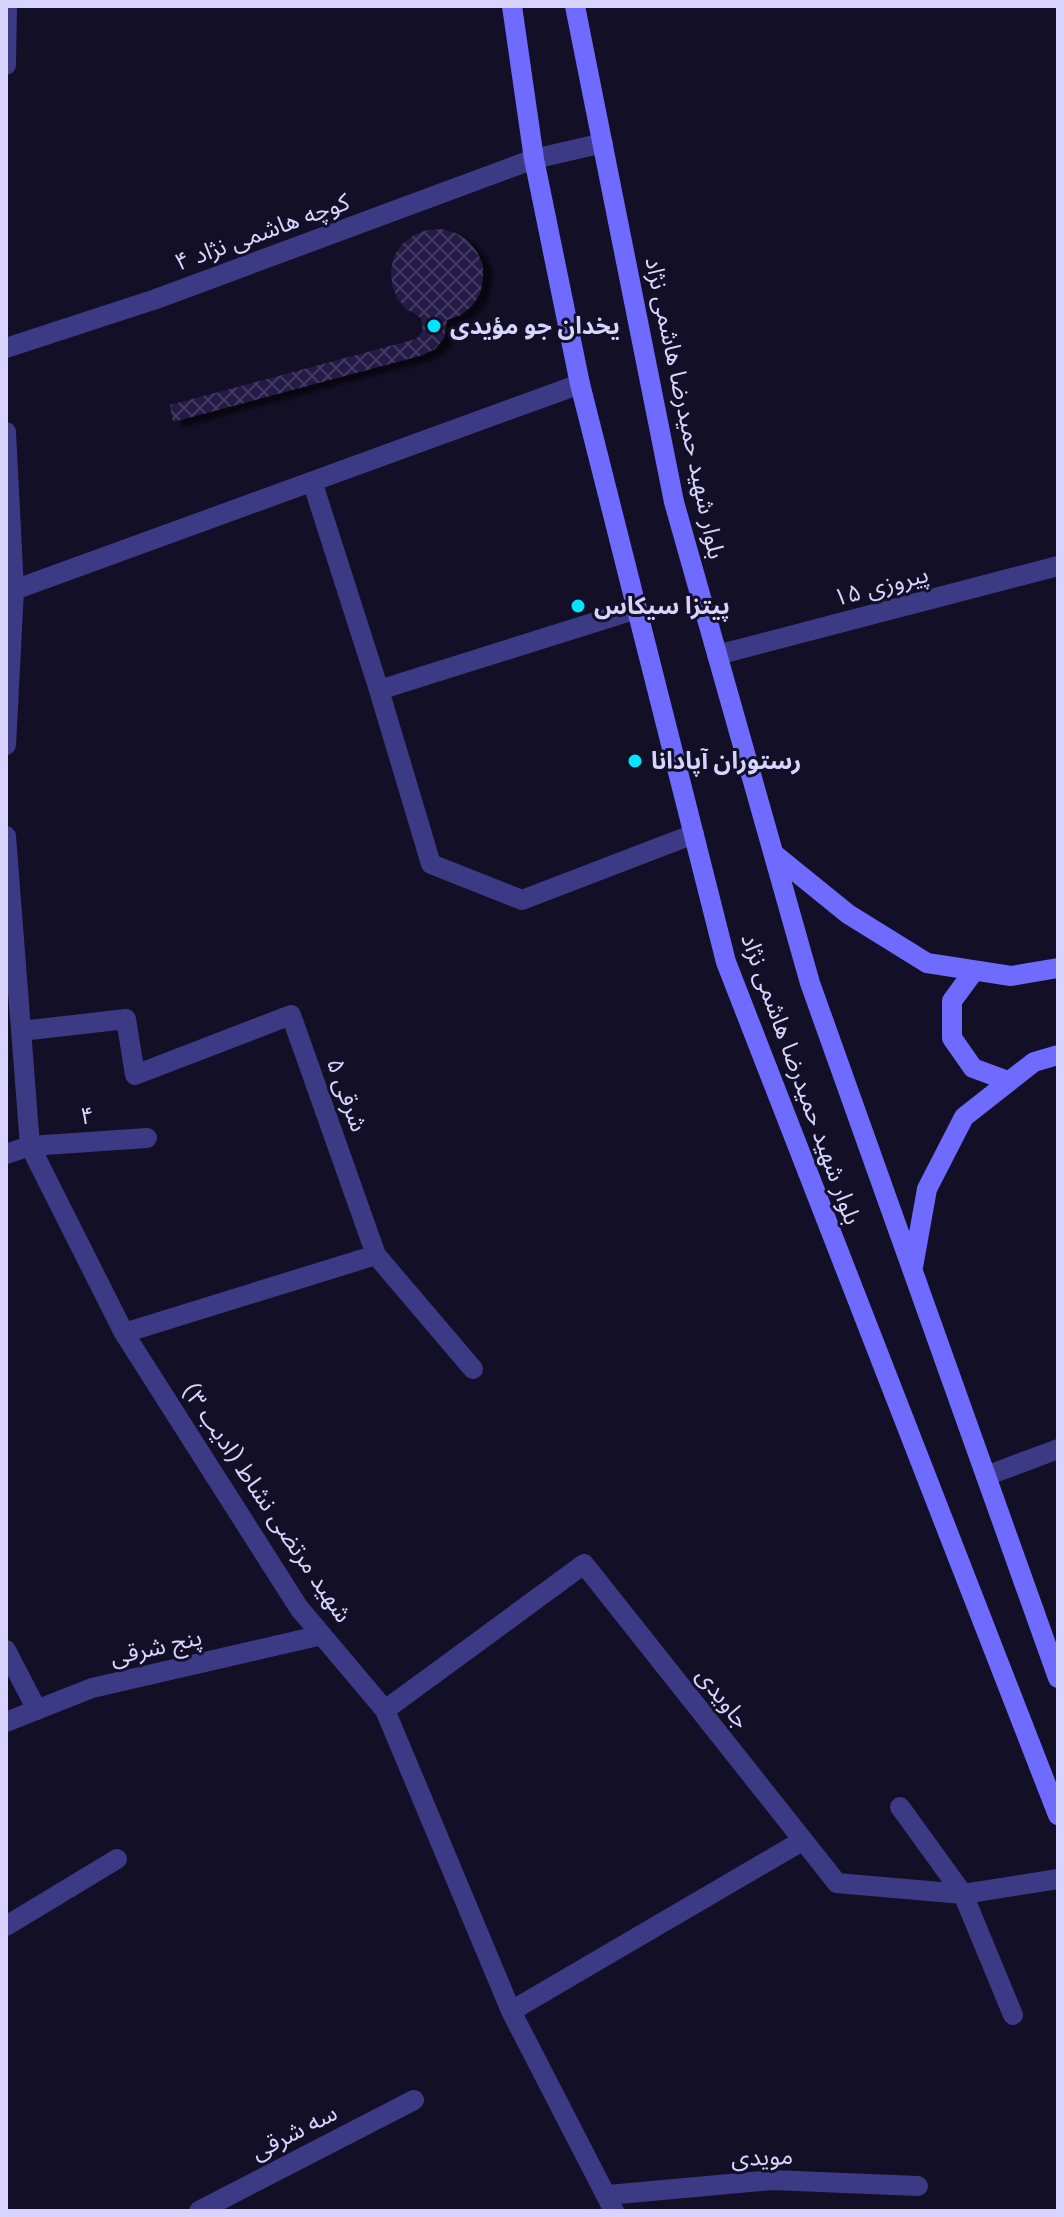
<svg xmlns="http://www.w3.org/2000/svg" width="1064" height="2217" font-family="'DM Sans','Noto Sans Arabic',sans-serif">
	<defs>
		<pattern id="building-cross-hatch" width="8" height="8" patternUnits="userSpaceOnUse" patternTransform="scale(2)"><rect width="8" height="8" fill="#241b47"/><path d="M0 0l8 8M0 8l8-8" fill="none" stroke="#433b63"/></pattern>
		<filter id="shadow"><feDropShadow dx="9" dy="5" stdDeviation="2" flood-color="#0009"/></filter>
	</defs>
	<rect width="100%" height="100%" fill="#130f26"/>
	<!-- building -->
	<path fill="url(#building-cross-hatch)" filter="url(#shadow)" d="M441,229L456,233L468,241L477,252L483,265V279L480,294L472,306L461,315L447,320L444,338L435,349L423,355L173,422L170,405L416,339L423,331L421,318L406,309L397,298L392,285L391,270L394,256L402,244L414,235L427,230Z"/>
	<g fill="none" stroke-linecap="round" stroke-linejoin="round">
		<!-- minor -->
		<path stroke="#3d3a85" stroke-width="20" d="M6,65L7,6
			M6,348L156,299L534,159
			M6,432L14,590L6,745
			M313,484L379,690L431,864L522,900L694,834
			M14,590L580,384
			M717,655L1058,566
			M379,690L637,609
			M6,836L30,1146L124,1333L299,1608L385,1710L511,2011L614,2211
			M21,1031L126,1019L135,1075L291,1015L376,1255L124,1333
			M6,1154L30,1146L147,1138
			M376,1255L473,1369
			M986,1476L1058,1449
			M6,1650L37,1710
			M385,1710L584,1564L837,1883L963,1894L1058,1879
			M6,1722L92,1688L322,1635
			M900,1807L963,1894L1013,2015
			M6,1926L117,1859
			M511,2011L802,1841
			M608,2195L772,2180L918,2186
			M199,2211L414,2100"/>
		<!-- tertiary -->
		<path stroke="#3d3a85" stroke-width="20" d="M534,159L603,143"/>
		<!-- secondary -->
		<path stroke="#6f6bff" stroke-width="20" d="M512,6L534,159L580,384L726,962L1058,1815
			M575,6L674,502L810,983L1058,1678
			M774,854L848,914L927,963L1011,976L1058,968
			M974,971L952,1001V1038L973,1068L1008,1081
			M913,1267L927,1189L964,1117L1034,1062L1058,1055"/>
	</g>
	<!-- markers -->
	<g fill="#00e5ff" stroke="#130f26" stroke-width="3">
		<circle cx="434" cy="326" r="8"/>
		<circle cx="578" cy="606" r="8"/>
		<circle cx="635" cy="761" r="8"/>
	</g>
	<g text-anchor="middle" stroke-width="6" stroke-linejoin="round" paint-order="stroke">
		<!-- street labels -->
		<g font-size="24" fill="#d9d4ff" stroke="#130f26">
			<text transform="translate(262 232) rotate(-20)" y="8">کوچه هاشمی نژاد ۴</text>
			<text transform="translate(685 408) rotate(78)" y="8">بلوار شهید حمیدرضا هاشمی نژاد</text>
			<text transform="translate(881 586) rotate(-15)" y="8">پیروزی ۱۵</text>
			<text transform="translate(801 1079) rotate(70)" y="8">بلوار شهید حمیدرضا هاشمی نژاد</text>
			<text transform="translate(347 1095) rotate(70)" y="8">۵ شرقی</text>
			<text transform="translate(87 1116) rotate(-4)" y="8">۴</text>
			<text transform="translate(267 1503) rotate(56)" y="8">شهید مرتضی نشاط (ادیب ۳)</text>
			<text transform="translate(156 1647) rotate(-13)" y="8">پنج شرقی</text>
			<text transform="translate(723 1698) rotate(52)" y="8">جاویدی</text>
			<text transform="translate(294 2132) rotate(-27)" y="8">سه شرقی</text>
			<text transform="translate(762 2157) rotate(-2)" y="8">مویدی</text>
		</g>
		<!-- poi labels -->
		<g font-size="24" font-weight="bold" fill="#d9d4ff" stroke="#130f26" text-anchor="start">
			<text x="450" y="334">یخدان جو مؤیدی</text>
			<text x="594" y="614">پیتزا سیکاس</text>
			<text x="651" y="769">رستوران آپادانا</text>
		</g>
	</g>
	<!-- border -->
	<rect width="1064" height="2217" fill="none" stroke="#d9d4ff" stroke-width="16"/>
</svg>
